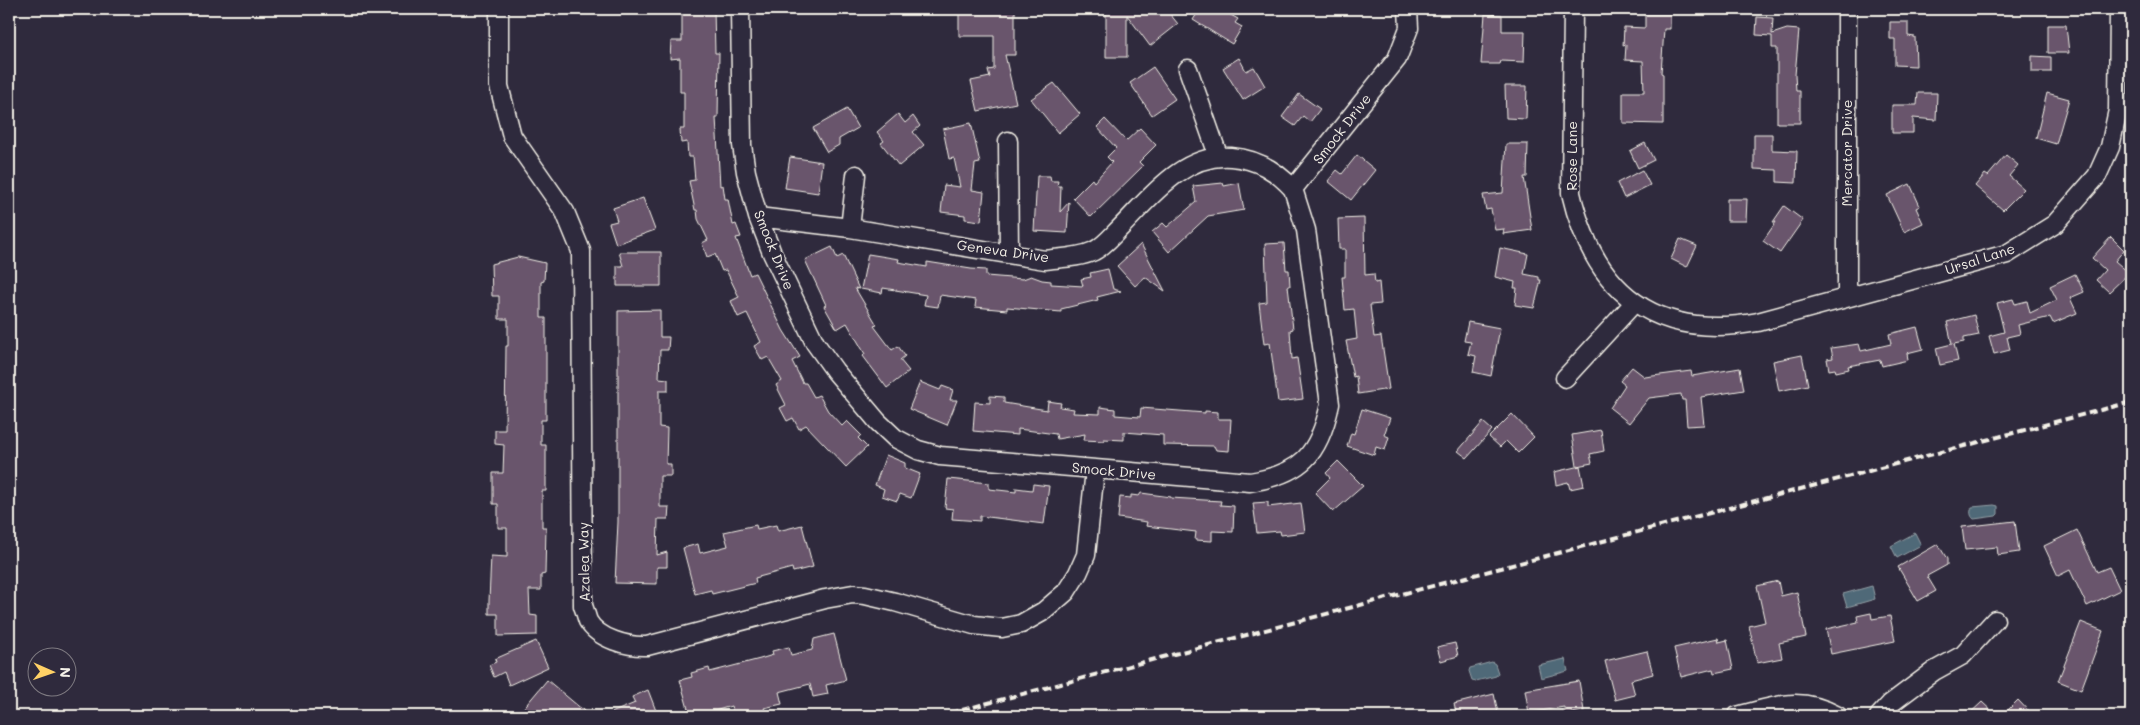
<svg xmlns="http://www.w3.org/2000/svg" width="2140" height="725" font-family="Mali,sans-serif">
	<rect width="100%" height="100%" fill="#2f2a3d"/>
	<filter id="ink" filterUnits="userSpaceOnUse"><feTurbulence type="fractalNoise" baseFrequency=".02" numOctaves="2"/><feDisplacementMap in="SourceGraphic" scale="10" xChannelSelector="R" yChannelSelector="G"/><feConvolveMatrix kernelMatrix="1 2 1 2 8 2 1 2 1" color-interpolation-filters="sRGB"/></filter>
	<g filter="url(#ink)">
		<!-- water -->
		<path fill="#506978" stroke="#929fa5" d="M1994,505L1998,506V514L1996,516L1974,519C1970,516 1970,511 1972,507Z
			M1915,533L1921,545L1897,558L1891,546Z
			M1872,586L1875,599L1847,607L1843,594Z
			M1565,659L1568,671L1541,678L1538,665Z
			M1492,662L1495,664L1498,673L1496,676L1476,681L1472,680L1469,671L1470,668Z"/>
		<!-- building -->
		<path fill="#69546c" stroke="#f4f1e8" d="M682,9H714L715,53H719L718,118H716L720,186L723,185L725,199H728L733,225L736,224L741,237L736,238L750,275L755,273L783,330L800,357L792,361L803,383H806L814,397L819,395L828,411L842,426L847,421L861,435L858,438L867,447L846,467L806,425L799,429L793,418L787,421L780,408L786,405L776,385L782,381L768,357L762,360L754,346L761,342L747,313L738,317L731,301L739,297L726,270L722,271L715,254L707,257L702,243L708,240L698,219L697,210H695L689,181L695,180L693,157H688L687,142L681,143L680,129H684V92H680V58L670,59L671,41H682Z
			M959,9H1015V55H1005L1016,103L978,111L971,81L990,77L988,70L994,69V36H959Z
			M1106,9H1166L1178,24L1150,46L1127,15V57H1106Z
			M1200,9H1220L1238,19L1235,23L1242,27L1232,44L1193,20Z
			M1485,14L1502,15V31H1525L1524,62L1501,61L1500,64H1481Z
			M1645,14H1670V29H1664L1661,73L1663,74V124L1623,123V92H1644L1643,61L1625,60L1626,45L1623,46L1624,27L1645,28Z
			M1757,17L1773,18L1772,34L1787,29L1799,30L1795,75L1796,91H1800V123H1777V48H1772V36L1756,35Z
			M1890,22H1908V36L1915,37L1916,66L1895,65V39H1890Z
			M2048,25H2066L2069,53H2048Z
			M2032,56L2051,57V72H2032Z
			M1239,58L1246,71L1254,67L1265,86L1243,100L1223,68Z
			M1153,67L1175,99L1152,115L1130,83Z
			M1054,83L1080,114L1058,133L1031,99Z
			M1505,86H1527L1526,119L1506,118Z
			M1918,93H1937L1936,120L1913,118V133H1892V105H1917Z
			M2047,93L2069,99L2056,144L2036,138Z
			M1299,94L1320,109L1310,122L1303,116L1295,126L1282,117Z
			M847,109L858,128L839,139V145L827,152L813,128Z
			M898,114L905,123L913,116L920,126L913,132L924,145L899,166L881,143L884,141L877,132Z
			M1105,119L1126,141L1140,128L1156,145L1139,162L1143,166L1091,217L1073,198L1092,179L1094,182L1112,162L1107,157L1116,148L1097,127Z
			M971,123L980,163L975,164L972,190L984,192L981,221L965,219V215L941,212L944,185L960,187L954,158L949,159L943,129Z
			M1754,134H1772V150L1797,151L1796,183L1777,182V170L1754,169Z
			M1645,143L1654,160L1638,168L1630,151Z
			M1506,144H1528L1527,177H1524L1532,230L1503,234L1504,229L1495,230L1491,209L1486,210L1483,195L1503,193Z
			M1357,155L1375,170L1351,200L1328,181L1337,170L1342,174Z
			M2006,155L2018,165L2009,176L2024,189L2003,210L1975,186L1985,174L1988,176Z
			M790,157L822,162L818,193L785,188Z
			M1642,170L1650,185L1624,198L1617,183Z
			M1037,176H1050L1051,181H1058L1057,186H1061L1060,212L1069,202L1067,233L1034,231Z
			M1223,183L1224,186L1239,183L1244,210L1208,216L1169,252L1152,232L1163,223L1167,227L1196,202L1193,186Z
			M1910,184L1920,206L1916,208L1923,223L1904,232L1887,195Z
			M643,198L655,230L616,244L609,223L617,221L613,208Z
			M1727,199H1747L1746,221H1727Z
			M1784,206L1803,220L1780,253L1763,241L1776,222H1773Z
			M1364,218L1365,275L1374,274L1375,283L1379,282L1381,304L1370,305L1374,337L1381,336L1389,389L1358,394L1356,376L1353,377L1346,341L1357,339L1354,309L1345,310L1342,277H1345V249H1339L1338,219Z
			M2111,237L2124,250L2115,261L2129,273L2109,292L2096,280L2105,270L2092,258Z
			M1680,239L1697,246L1687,267L1671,259Z
			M1284,243L1286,270H1289L1290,286H1288L1293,329L1290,330L1292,359L1297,358L1303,399L1278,402L1270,343L1264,344L1259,303L1267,302L1265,244Z
			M1141,244L1165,291L1145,277L1135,286L1117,266Z
			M832,247L837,258L843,255L859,289L855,288L877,325L874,326L892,350L898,346L905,356L900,360L909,371L887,388L863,356L865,354L847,323L837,329L824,306L826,305L805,260Z
			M1500,248L1528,254L1524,274L1539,277V280H1541L1534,308L1515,305L1517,288H1514L1515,282L1495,277Z
			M619,252H661V286H617V266H623Z
			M868,254L899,259L898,262L927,267V262L971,269L986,270V276L1023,279L1031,276L1042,280L1051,281V284L1083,286L1081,279L1091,277L1090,273L1108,269L1113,289L1121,291L1097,297L1098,300L1061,309V312L1007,307V310L975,307L976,300L940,295L938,307L924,305L926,295L883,288L882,293L861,289Z
			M518,257L545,263L544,281L541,282V318H546V420H541V445H546V491H542V527H546L545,574L541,575V590H529L530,615L537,616V635L498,636V614H489V601L491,556L507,557V528H498V504H493V473H503L504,445L495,444V430H505L506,346H508V319H499V296H492L491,264Z
			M2075,274L2084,292L2070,298L2077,313L2053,323L2050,317L2018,325L2020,334L2007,337L2010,350L1994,354L1989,336L2004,332L1997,303L2013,299L2015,304L2027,301L2030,313L2057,300L2050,286Z
			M660,310V337H669L668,350H660L659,378L668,379V391H659V427L667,428L666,464H671V476H660V507H669L668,519H658L657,555L667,552V567H657V584L615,583L618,522V311Z
			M1974,315L1979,335L1964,338V342L1954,344L1958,361L1940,365L1936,348L1952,344L1947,322Z
			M1468,322L1500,328L1491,376L1473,372L1476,356L1468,354L1471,342L1464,341Z
			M1917,327L1923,349L1907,353L1908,360L1882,366L1880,360L1848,366L1849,369L1836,372L1835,369L1829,370L1827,359L1833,358L1831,348L1859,344L1861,351L1891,344L1889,334Z
			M1802,355L1808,385L1779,391L1773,361Z
			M1632,367L1645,377L1691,371L1692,376L1740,368L1744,390L1701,397L1704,425L1687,426L1685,400H1682L1681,394L1649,398L1629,423L1610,408L1625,385L1620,381Z
			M920,382L940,390L942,386L953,390L950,400H957L947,425L909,409Z
			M990,396L1004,397V403L1047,410L1048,401L1061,403L1060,407L1074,409L1073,413L1100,414V407L1115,409V415L1140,417L1141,408L1205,413V411L1218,412V419H1231L1229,451L1216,450L1214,446L1163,445V435L1124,432V440L1104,439V441L1084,440L1085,434L1057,439L1056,434L1018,429V435L973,431L975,402L990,403Z
			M1362,409L1390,418L1384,435L1389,437L1385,450L1376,447L1374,455L1347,446L1351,433L1354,434Z
			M1512,414L1534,437L1518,453L1506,441L1500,447L1489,437Z
			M1483,422L1492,430L1467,458L1458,451Z
			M1601,430L1604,451L1590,454L1592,463L1577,466L1572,435Z
			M886,455L905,463V468L920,474L911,498L900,494L897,501L882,496L884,489L875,485Z
			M1338,461L1363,486L1333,512L1315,493L1330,478L1326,473Z
			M1580,466L1584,486L1570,489L1568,482L1556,485L1554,472Z
			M948,479L989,483V489L1016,492V488L1032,490L1033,484L1049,486L1044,524L980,516V521L952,519L953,509L945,508Z
			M1141,493L1171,497V498L1221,501L1220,505L1234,506L1233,532L1212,531V541L1195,540L1196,532L1146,526L1147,522L1118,518L1120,497L1131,498V495L1139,496Z
			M1268,502V507L1301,503L1305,532L1281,535L1280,531L1257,533L1253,503Z
			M2015,521L2019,552L1998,555L1997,547L1965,550L1962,527Z
			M756,525L757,529L776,525L778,531L802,525L813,567L793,572L792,568L755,578L756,583L712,594L711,590L695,594L683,548L698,544L700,553L728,546L724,532Z
			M2077,530L2097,572L2109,567L2120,590L2087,606L2070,570L2058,576L2044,546Z
			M1938,544L1947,559V565L1927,576L1936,591L1918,601L1898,567Z
			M1778,581L1781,596L1797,592L1806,637L1779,643L1782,658L1757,663L1749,626L1765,622L1757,586Z
			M1871,613L1872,619L1890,616L1895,641L1831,654L1826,629L1858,622L1857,616Z
			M2081,622L2103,631L2081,690L2058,681Z
			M834,634L846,680L826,685L828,694L813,697L810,684L779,692L782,704L764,708L766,713L753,716H734L731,706L705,714L706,716H690L680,680L692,677L691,673L709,668L710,672L760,659L773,655L772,651L789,647L791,655L812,650L814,639Z
			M1718,638L1719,642L1727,640L1733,669L1714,673L1713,669L1681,677L1674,648Z
			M536,641L548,667L509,685L504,672L494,677L489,665L496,662L495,659Z
			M1455,643L1458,656L1441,661L1437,647Z
			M1647,651L1653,674L1631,680L1635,695L1615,700L1605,661Z
			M547,680L590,716H517Z
			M1579,681L1584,711L1565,714L1564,707L1529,713L1525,690Z
			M648,690L658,716H604L635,703L632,697Z
			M1494,694L1498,713L1485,716H1457L1454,704Z
			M2018,700L2033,716H2002Z
			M1982,702L1997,716H1967Z"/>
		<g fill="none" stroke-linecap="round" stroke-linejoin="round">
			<defs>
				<path id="minor" d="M499,9V86L512,136L565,212L581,251L583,606C585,610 586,616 588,621C598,639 628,647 647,646L825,599L853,594L865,595L895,602L974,625L1002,628L1021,624L1044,611L1066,592L1078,573L1086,555L1095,470
					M740,9L742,145L746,172L758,217L772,253L815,343L835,371L878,422L895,438L918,450L940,456L1250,482C1301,474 1319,455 1330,404L1306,230L1293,189L1397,59L1409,28L1408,9
					M1573,9L1571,193C1594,292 1655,341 1758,322L2007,254L2055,224L2097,176L2110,147L2118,110L2119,9
					M1847,9V297
					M1188,69L1218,155
					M1008,141L1009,253
					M758,217L850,228L1045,260C1061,258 1079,258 1094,251C1104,246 1112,236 1120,228C1150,198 1183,153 1231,157C1257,159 1276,170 1293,189
					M850,228L856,175
					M1565,378L1634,303
					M1737,716C1777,706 1799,695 1838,716
					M1879,716L1890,704L1934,671L1963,655L1995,620"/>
			</defs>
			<!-- minor casing -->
			<use href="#minor" stroke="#f4f1e8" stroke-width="21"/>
			<!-- minor -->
			<use href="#minor" stroke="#2f2a3d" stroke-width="18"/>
			<!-- rail -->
			<path stroke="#f4f1e8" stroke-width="4" stroke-dasharray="8 4" stroke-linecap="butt" d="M939,716L2131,402"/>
		</g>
	</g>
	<g text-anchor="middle" stroke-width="5" stroke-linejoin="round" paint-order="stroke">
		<!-- street labels -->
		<g font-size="14" fill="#f4f1e8" stroke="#2f2a3d">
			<text transform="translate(1342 129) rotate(-52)" y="5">Smock Drive</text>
			<text transform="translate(1847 153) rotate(-90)" y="5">Mercator Drive</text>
			<text transform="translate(1572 156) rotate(-90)" y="5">Rose Lane</text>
			<text transform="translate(774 250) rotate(68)" y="5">Smock Drive</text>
			<text transform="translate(1003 251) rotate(8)" y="5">Geneva Drive</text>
			<text transform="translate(1980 259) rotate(-18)" y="5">Ursal Lane</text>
			<text transform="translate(1114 471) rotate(5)" y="5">Smock Drive</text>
			<text transform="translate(584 562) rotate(-91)" y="5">Azalea Way</text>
		</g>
	</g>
	<!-- margin -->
	<rect width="2140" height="725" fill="none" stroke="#2f2a3d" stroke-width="30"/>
	<rect x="15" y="15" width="2110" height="695" fill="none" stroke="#f4f1e8" stroke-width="2" filter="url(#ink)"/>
	<!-- north arrow -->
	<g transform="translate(52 672) rotate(92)"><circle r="24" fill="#2f2a3d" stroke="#7e7a81"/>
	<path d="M0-4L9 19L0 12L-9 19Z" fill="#ffd166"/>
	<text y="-8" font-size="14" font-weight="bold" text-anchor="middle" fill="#f4f1e8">N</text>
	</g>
</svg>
